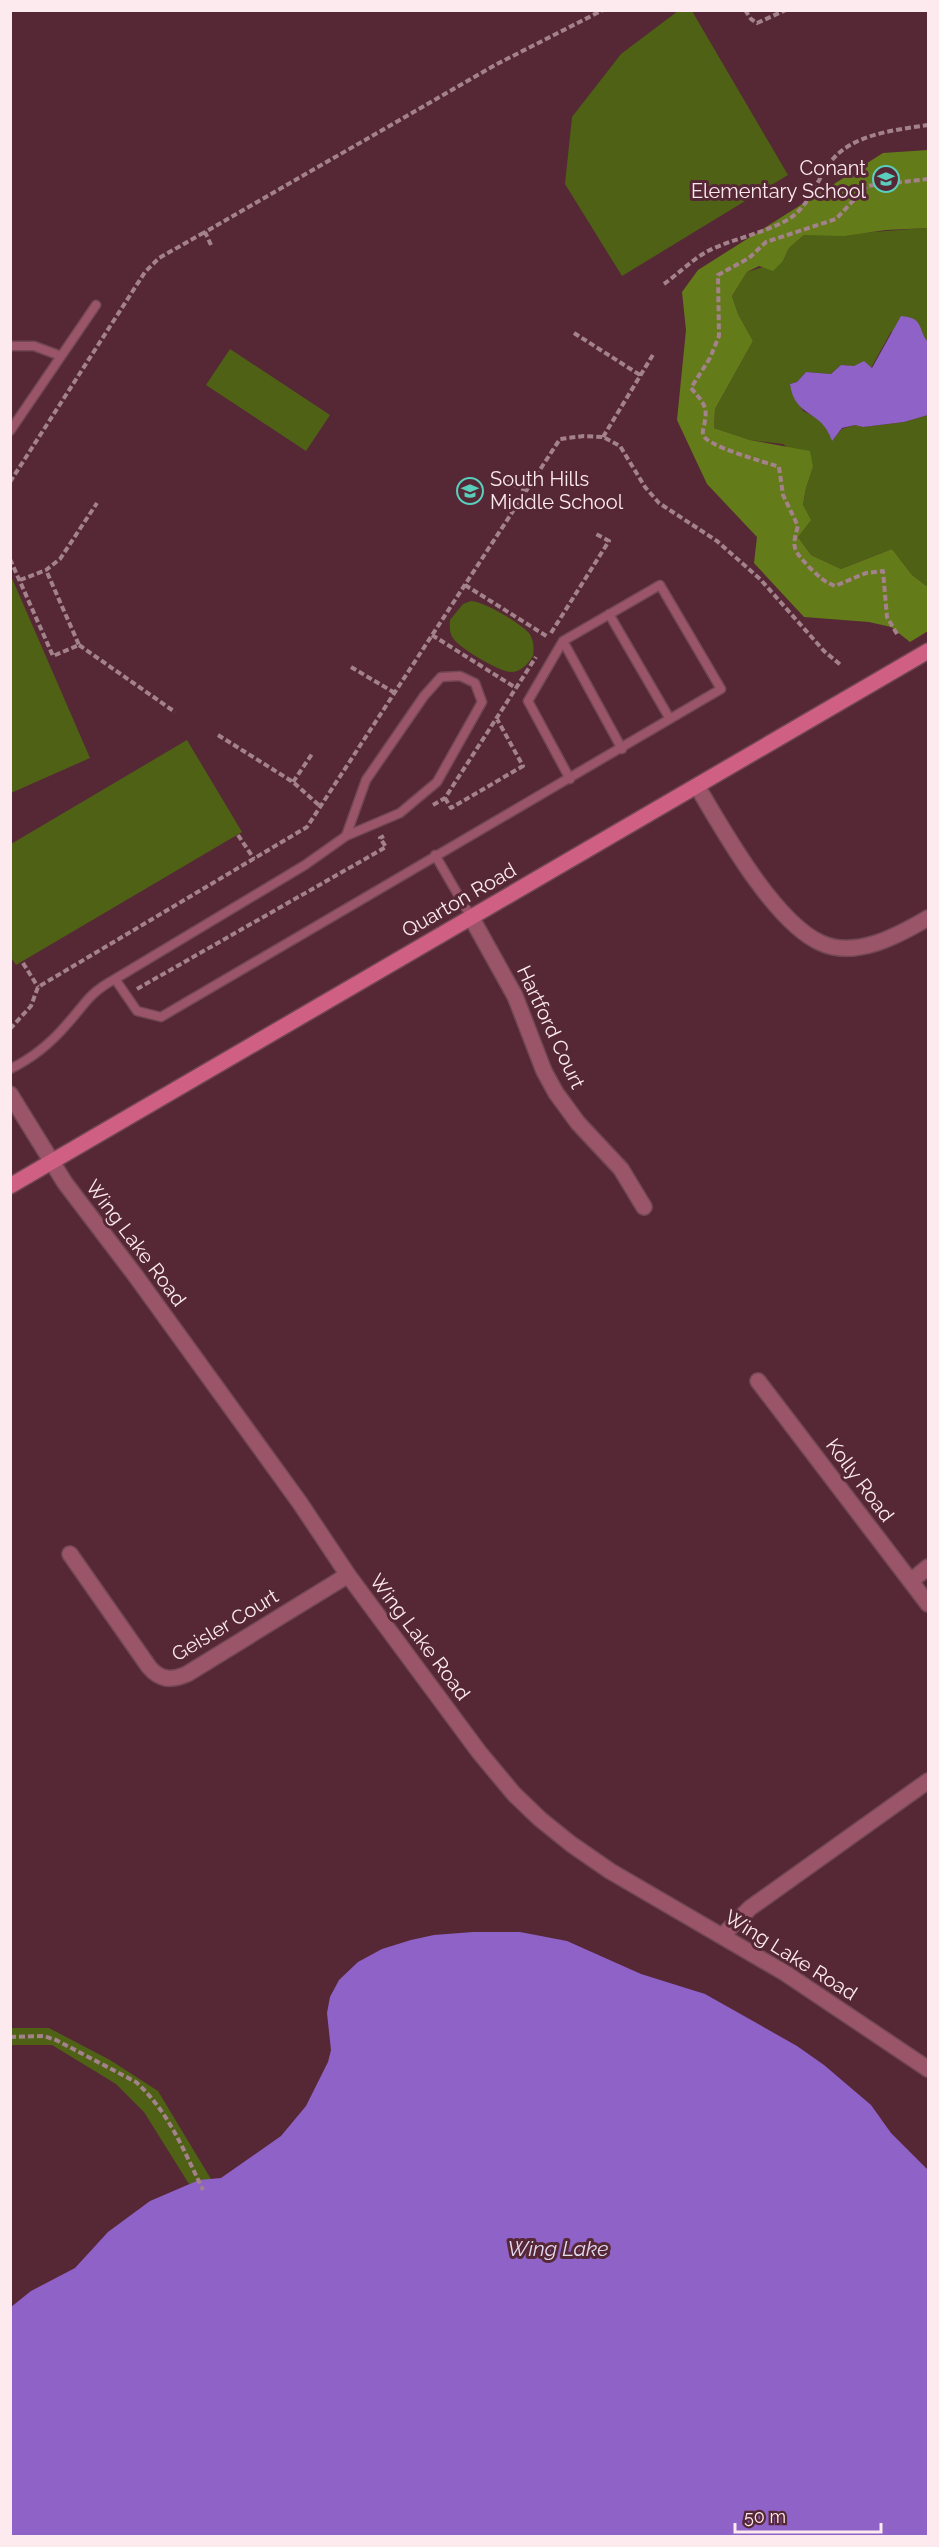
<svg xmlns="http://www.w3.org/2000/svg" width="939" height="2547" font-family="Raleway,sans-serif">
	<rect width="100%" height="100%" fill="#562836"/>
	<!-- green -->
	<path fill="#4e6115" d="M678,11H692L788,175L622,276L565,184L572,117L621,54Z
		M928,228V342L924,337L891,332L871,368L841,365L831,374L806,372L797,382L790,384L803,411C819,418 826,424 832,440L842,429L855,425L863,427L904,422L928,415V587L912,575L892,549L841,569L811,555L798,537L806,488L813,467L783,444L750,440L714,428L715,409L753,341L738,314L732,296L747,272L783,261L789,248L804,235C846,236 887,230 928,228Z
		M230,349L330,415L306,451L206,385Z
		M11,576L90,758L11,793H10Z
		M471,601C485,602 520,623 529,633C534,640 534,648 533,656C528,664 521,672 511,672C500,672 459,648 453,638C449,633 450,626 450,620L463,604Z
		M187,740L242,832L16,965L10,956L11,844Z
		M11,2028H49L110,2060L158,2091L211,2179L189,2184L144,2112L116,2084L52,2045H11Z"/>
	<!-- forest -->
	<path fill="#647b19" d="M928,150V228L886,230L844,236L804,235L789,248L783,261L773,271L759,266L747,272L732,296L738,314L753,341L715,409L714,428L750,440L810,451L813,467L806,488L803,505L811,520L798,537L811,555L841,569L892,549L912,575L928,587V631L910,642L891,627L869,622L804,617L754,563L757,537L707,484L677,420L686,330L682,292L698,270L883,153Z"/>
	<!-- water -->
	<path fill="#8f62c7" d="M901,316C925,318 917,329 928,342V415L904,422L863,427L855,425L842,428L832,441C821,408 795,419 790,384L797,382L806,372L831,374L841,365L854,366L864,361L872,368Z
		M473,1932H520L567,1941L641,1974L705,1994L797,2046L824,2065L871,2105L891,2133L928,2170V2536H11V2307L31,2291L75,2268L108,2232L150,2201L199,2180L221,2178L281,2136L306,2106L328,2062L331,2050L327,2013L330,1997L339,1980L358,1962L382,1949L411,1940L434,1935Z"/>
	<g fill="none" stroke-linecap="round" stroke-linejoin="round">
		<defs>
			<path id="lane" d="M10,346H34L61,356
				M10,431L96,305
				M609,614L670,719
				M563,641L622,749
				M435,855L471,917
				M115,979L305,865L346,836L400,813L437,782L482,702L475,683L460,676L441,677L424,696L366,780L346,836
				M10,1069C33,1058 52,1042 68,1023C86,1003 89,993 115,979L137,1011L161,1017L721,689L660,585L563,641L528,701L570,779"/>
			<path id="street" d="M697,786C723,830 774,922 821,943C856,959 899,935 928,918
				M471,917L515,996L544,1071L556,1093L578,1123L621,1169L644,1207
				M10,1094L65,1183L135,1275L300,1503L348,1575L479,1752L514,1794L540,1819L571,1844L610,1871L785,1973L928,2069
				M758,1381L928,1604
				M70,1554L149,1667C160,1680 171,1681 187,1674L348,1575
				M911,1581L928,1567
				M722,1936L750,1908L928,1781"/>
			<path id="secondary" d="M10,1186L928,651"/>
		</defs>
		<!-- lane casing -->
		<use href="#lane" stroke="#714753" stroke-width="11"/>
		<!-- street casing -->
		<use href="#street" stroke="#714753" stroke-width="18"/>
		<!-- secondary casing -->
		<use href="#secondary" stroke="#714753" stroke-width="18"/>
		<!-- path -->
		<path stroke="#a3828b" stroke-width="4" stroke-dasharray="6 3" stroke-linecap="butt" d="M745,10L751,19L757,23L786,10
			M211,245L205,232L497,64L603,10
			M664,284C678,274 693,259 708,251C734,238 763,234 789,219C809,206 816,182 829,164C850,134 895,130 928,125
			M574,333L640,375
			M603,437L654,353
			M505,481L527,491
			M10,482L145,272L159,258L205,232
			M10,559L53,656L79,645L46,570
			M20,580L46,570L60,559L97,503
			M465,585L548,637
			M551,633L609,541L596,534
			M897,634L887,617L883,571L866,573L835,586C821,580 820,577 809,567C794,550 791,549 798,526L783,495L779,467C766,462 704,446 703,434C702,431 705,424 705,420C708,405 700,399 691,388L710,358L719,336L718,275L749,258L766,242L836,219L867,186L928,179
			M432,635L516,688
			M79,645L175,712
			M351,667L395,693
			M218,735L293,782L320,806
			M293,782L312,754
			M445,798L451,808L523,766L497,719
			M433,805L445,798L536,657
			M238,835L254,859
			M23,963L38,987
			M137,989L386,847L380,838L384,836
			M10,1029L31,1006L38,987L307,827L560,439L584,436L603,437L620,446L645,487L659,503L717,541L760,579L824,651L842,666
			M10,2037L44,2036L56,2040L136,2082C169,2112 184,2151 203,2190"/>
		<!-- lane -->
		<use href="#lane" stroke="#9b5569" stroke-width="8"/>
		<!-- street -->
		<use href="#street" stroke="#9b5569" stroke-width="15"/>
		<!-- secondary -->
		<use href="#secondary" stroke="#d06083" stroke-width="15"/>
	</g>
	<!-- icons -->
	<defs>
		<symbol id="school-ring" viewBox="-11 -11 22 22"><circle r="9.5" fill="#562836" stroke="#5acebd" stroke-width="1.5"/><path d="M0-5L7-2L0 1L-7-2ZM-4 1L0 2.5L4 1V4Q0 6-4 4Z" fill="#5acebd"/></symbol>
	</defs>
	<g fill-rule="evenodd">
		<use href="#school-ring" x="871" y="164" width="30" height="30"/>
		<use href="#school-ring" x="455" y="476" width="30" height="30"/>
	</g>
	<g text-anchor="middle" stroke-width="6" stroke-linejoin="round" paint-order="stroke">
		<!-- poi labels -->
		<g font-size="20" fill="#fceaee" stroke="#562836" text-anchor="end">
			<text x="866" y="175">Conant<tspan x="866" dy="23">Elementary School</tspan></text>
			<text x="490" y="486" text-anchor="start">South Hills<tspan x="490" dy="23">Middle School</tspan></text>
		</g>
		<!-- street labels -->
		<g font-size="20" fill="#fceaee" stroke="#562836">
			<text transform="translate(459 900) rotate(-30)" y="7">Quarton Road</text>
			<text transform="translate(551 1027) rotate(65)" y="7">Hartford Court</text>
			<text transform="translate(136 1243) rotate(53)" y="7">Wing Lake Road</text>
			<text transform="translate(860 1480) rotate(53)" y="7">Kolly Road</text>
			<text transform="translate(225 1625) rotate(-31)" y="7">Geisler Court</text>
			<text transform="translate(420 1637) rotate(53)" y="7">Wing Lake Road</text>
			<text transform="translate(791 1955) rotate(32)" y="7">Wing Lake Road</text>
		</g>
		<!-- water labels -->
		<g font-size="21" font-style="italic" fill="#e3d9f3" stroke="#562836">
			<text x="558" y="2256">Wing Lake</text>
		</g>
	</g>
	<!-- border -->
	<rect width="939" height="2547" fill="none" stroke="#fceaee" stroke-width="24"/>
	<!-- scale -->
	<path d="M735 2523v9h146v-9" fill="none" stroke="#fceaee" stroke-width="3"/>
	<text x="744" y="2523" font-size="18" fill="#fceaee" stroke="#562836" stroke-width="4.5" paint-order="stroke">50 m</text>
</svg>
